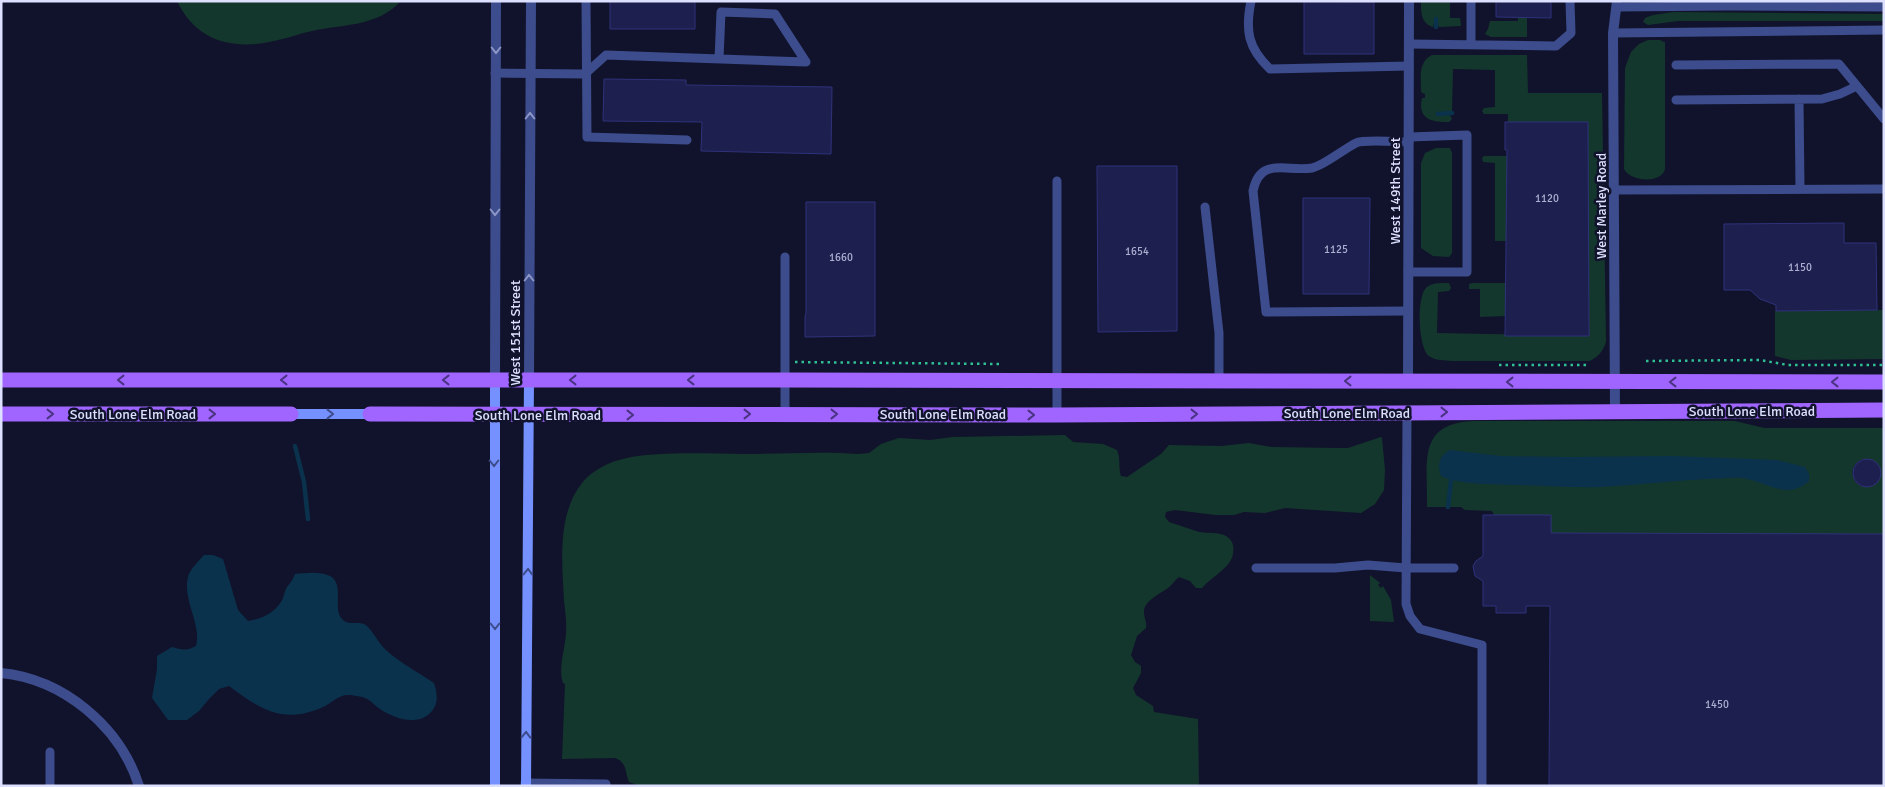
<svg xmlns="http://www.w3.org/2000/svg" width="1885" height="787" font-family="Signika,sans-serif">
	<rect width="100%" height="100%" fill="#11132c"/>
	<!-- green -->
	<path fill="#14372d" fill-rule="evenodd" d="M177,1H401C377,27 343,24 312,31C302,33 292,37 282,39C239,51 198,45 177,1Z
		M1421,1H1450V18H1460L1461,26L1439,27L1437,23H1434L1433,27C1421,23 1421,13 1421,1Z
		M1673,12L1884,14V21H1678L1648,25L1643,22L1645,18L1653,15Z
		M1518,17H1527V37H1491L1485,34L1488,29L1490,21H1518Z
		M1648,40H1660L1666,43H1665V169C1661,184 1631,182 1624,169L1625,68L1631,52L1639,44Z
		M1432,55H1527L1528,93H1602L1606,342C1603,351 1599,356 1590,361H1452C1445,360 1435,361 1429,356C1418,348 1416,295 1427,287C1433,282 1442,283 1449,283L1451,288L1449,291L1438,292L1437,333L1589,336L1587,122H1508V114H1484L1482,111L1484,108L1495,107V70L1453,69L1452,112H1436L1437,115H1450L1452,119L1449,122C1433,122 1417,120 1422,98H1425V94L1422,93L1421,91C1421,77 1418,62 1432,55Z
		M1436,148H1450L1452,153V253L1449,257L1433,256L1421,248V163L1425,153Z
		M1484,156H1507V241H1495V163L1483,162L1482,158Z
		M1473,283H1505V316L1480,317V289H1469V284Z
		M1884,310V359L1791,360L1775,356V311Z
		M1735,421L1764,428H1884V534L1551,533L1494,515L1492,511L1465,510L1461,507H1427C1428,463 1416,423 1474,421ZM1863,459C1877,458 1884,468 1879,480C1861,501 1839,469 1863,459Z
		M1065,435L1073,442L1103,444L1117,450C1121,460 1118,467 1121,476L1127,477L1161,454L1169,445L1221,446L1249,443L1271,447L1338,448H1348L1381,437L1382,438L1385,470L1384,490L1375,504L1361,513L1285,508L1265,513L1244,512L1234,515H1216L1175,510L1166,512L1165,517L1169,522C1179,525 1189,529 1199,532C1210,534 1229,530 1233,545C1234,550 1233,556 1231,560C1225,571 1210,578 1202,588H1196L1190,581L1179,577C1175,580 1172,585 1168,588C1160,594 1143,601 1144,613C1144,618 1147,622 1146,628L1137,636L1131,655L1135,662L1141,666V673L1133,688L1136,695L1153,706L1154,712L1198,719L1199,786H640L629,782C625,772 627,762 615,758L562,759L565,684L563,683C558,669 565,649 566,634C567,623 565,611 564,600C562,563 557,514 582,483C592,470 611,461 627,458C664,451 707,454 744,454C782,454 820,451 858,454L869,453L881,444L899,438L930,440L953,437Z
		M1370,575L1380,583L1378,585L1381,588L1383,586L1391,600L1394,622L1370,621Z"/>
	<!-- water -->
	<path fill="#0b324c" d="M1450,450L1501,456L1567,457L1670,456L1754,459L1777,460L1805,467L1809,474V481C1785,502 1766,480 1741,478C1730,477 1718,479 1707,479C1671,481 1636,485 1600,487C1571,488 1542,485 1513,485C1492,484 1459,485 1441,476C1437,464 1439,456 1450,450Z
		M204,555H213L223,559L238,610L248,621C261,619 273,614 281,602C284,598 284,592 287,587C290,583 293,580 295,574C306,573 320,571 330,576C345,584 332,608 342,619C348,626 357,621 364,624C372,628 377,642 386,650C400,663 418,672 434,683C437,693 439,702 432,711C419,727 395,719 380,709C375,706 371,700 365,698C361,696 355,696 350,695C339,694 332,703 323,707C283,725 260,709 229,686L219,689L209,699L199,711L187,720H168L152,698L157,669V656L172,647C182,650 187,651 196,646C202,624 182,600 188,577C190,569 199,561 204,555Z"/>
	<g fill="none" stroke-linecap="round" stroke-linejoin="round">
		<!-- stream -->
		<path stroke="#0b324c" stroke-width="4.5" d="M1436,19V27
			M1438,114L1452,113
			M295,446L304,482L308,519
			M1448,507L1451,480"/>
	</g>
	<!-- building -->
	<path fill="#1d1f4e" stroke="#2f327a" d="M610,1H695V29H610Z
		M1304,1L1374,2V54H1304Z
		M1496,1H1551V18L1496,17Z
		M604,79L686,80V85L832,87L831,154L701,151L702,122L603,121Z
		M1505,122H1588L1589,336H1505L1507,150H1505Z
		M1097,166H1177V331L1098,332Z
		M1303,198H1370L1369,294H1303Z
		M806,202H875V336L805,337V317L806,313Z
		M1844,223V243H1876L1877,310L1776,311V305L1760,299L1750,290H1724V224Z
		M1853 473a14 14 0 1 1 28 0a14 14 0 1 1-28 0Z
		M1483,515H1551V533L1884,534V786H1549L1550,606H1526V613H1496V606H1483V581L1475,576L1473,566L1476,561L1483,556Z"/>
	<g fill="none" stroke-linecap="round" stroke-linejoin="round">
		<!-- path -->
		<path stroke="#30c095" stroke-width="2.5" stroke-dasharray="2.5 4" stroke-linecap="butt" d="M1646,361L1760,360L1788,365H1884
			M795,362L1002,364
			M1499,365H1590"/>
		<!-- service -->
		<path stroke="#3c4c8c" stroke-width="9" d="M586,1L587,137L687,140
			M1251,1C1245,31 1248,48 1270,69L1409,66
			M1617,7L1728,6L1884,7
			M1613,33L1884,30
			M1409,44L1556,46L1571,33L1570,1
			M1471,45V1
			M1676,65L1839,64L1884,119
			M495,73L585,74L606,55L806,62L775,14L721,12L719,59
			M1799,99L1800,189
			M1676,100L1822,99L1840,94L1857,86
			M1614,190L1884,189
			M1205,207L1219,333V381
			M785,257V414
			M1408,272H1467V135L1409,137
			M1408,311L1266,312L1253,191C1260,156 1286,172 1312,168C1323,166 1344,149 1356,143C1364,139 1398,142 1409,142
			M1407,413L1406,604L1410,616L1420,629L1482,645V786
			M1057,415V181
			M1256,568H1335L1368,565L1406,568H1454
			M525,783L606,784V786
			M50,786V752"/>
		<!-- minor -->
		<path stroke="#3c4c8c" stroke-width="10" d="M1408,381L1409,1
			M1615,411L1613,33L1617,1
			M1,673C63,679 120,726 139,786"/>
		<!-- tertiary -->
		<path stroke="#3c4c8c" stroke-width="10" d="M529,379L531,1
			M495,380L496,1"/>
		<!-- secondary -->
		<path stroke="#7491ff" stroke-width="10" d="M291,414H370
			M495,786V380
			M526,786L529,379"/>
		<!-- primary -->
		<path stroke="#a064ff" stroke-width="15" d="M1,380H786L1884,382
			M1,414H291
			M370,414L1057,415L1884,410"/>
	</g>
	<!-- one-way arrows -->
	<defs><path id="oneway-chevron" d="M-2-3.5L2.5 0L-2 3.5" fill="none" stroke-width="1.6" stroke-linecap="round" stroke-linejoin="round" transform="scale(1.25)"/></defs>
	<g stroke="#8c96c6">
		<use href="#oneway-chevron" transform="translate(496 50) rotate(90)"/>
		<use href="#oneway-chevron" transform="translate(530 116) rotate(-90)"/>
		<use href="#oneway-chevron" transform="translate(495 212) rotate(90)"/>
		<use href="#oneway-chevron" transform="translate(529 278) rotate(-90)"/>
	</g>
	<g stroke="#4a3380">
		<use href="#oneway-chevron" transform="translate(121 380) rotate(180)"/>
		<use href="#oneway-chevron" transform="translate(284 380) rotate(180)"/>
		<use href="#oneway-chevron" transform="translate(446 380) rotate(180)"/>
		<use href="#oneway-chevron" transform="translate(573 380) rotate(-180)"/>
		<use href="#oneway-chevron" transform="translate(691 380) rotate(180)"/>
		<use href="#oneway-chevron" transform="translate(1348 381) rotate(-180)"/>
		<use href="#oneway-chevron" transform="translate(1510 382) rotate(-180)"/>
		<use href="#oneway-chevron" transform="translate(1673 382) rotate(-180)"/>
		<use href="#oneway-chevron" transform="translate(1835 382) rotate(-180)"/>
		<use href="#oneway-chevron" transform="translate(1444 412)"/>
		<use href="#oneway-chevron" transform="translate(50 414)"/>
		<use href="#oneway-chevron" transform="translate(212 414)"/>
		<use href="#oneway-chevron" transform="translate(747 414)"/>
		<use href="#oneway-chevron" transform="translate(834 414)"/>
		<use href="#oneway-chevron" transform="translate(1194 414)"/>
		<use href="#oneway-chevron" transform="translate(630 415)"/>
		<use href="#oneway-chevron" transform="translate(1031 415)"/>
	</g>
	<g stroke="#3e4c8b">
		<use href="#oneway-chevron" transform="translate(330 414)"/>
		<use href="#oneway-chevron" transform="translate(494 463) rotate(90)"/>
		<use href="#oneway-chevron" transform="translate(528 572) rotate(-89)"/>
		<use href="#oneway-chevron" transform="translate(495 626) rotate(90)"/>
		<use href="#oneway-chevron" transform="translate(526 735) rotate(-89)"/>
	</g>
	<g text-anchor="middle" stroke-width="5" stroke-linejoin="round" paint-order="stroke">
		<!-- number labels -->
		<g font-size="11" fill="#adb0d3">
			<text x="1547" y="202">1120</text>
			<text x="1336" y="253">1125</text>
			<text x="1137" y="255">1654</text>
			<text x="841" y="261">1660</text>
			<text x="1800" y="271">1150</text>
			<text x="1717" y="708">1450</text>
		</g>
		<!-- street labels -->
		<g font-size="14" fill="#dde1ff" stroke="#11132c">
			<text transform="translate(1395 191) rotate(-90)" y="5">West 149th Street</text>
			<text transform="translate(1601 206) rotate(-90)" y="5">West Marley Road</text>
			<text transform="translate(515 333) rotate(-90)" y="5">West 151st Street</text>
			<text x="1752" y="416">South Lone Elm Road</text>
			<text x="1347" y="418">South Lone Elm Road</text>
			<text x="133" y="419">South Lone Elm Road</text>
			<text x="943" y="419">South Lone Elm Road</text>
			<text x="538" y="420">South Lone Elm Road</text>
		</g>
	</g>
	<!-- border -->
	<rect width="1885" height="787" fill="none" stroke="#dde1ff" stroke-width="5"/>
</svg>
